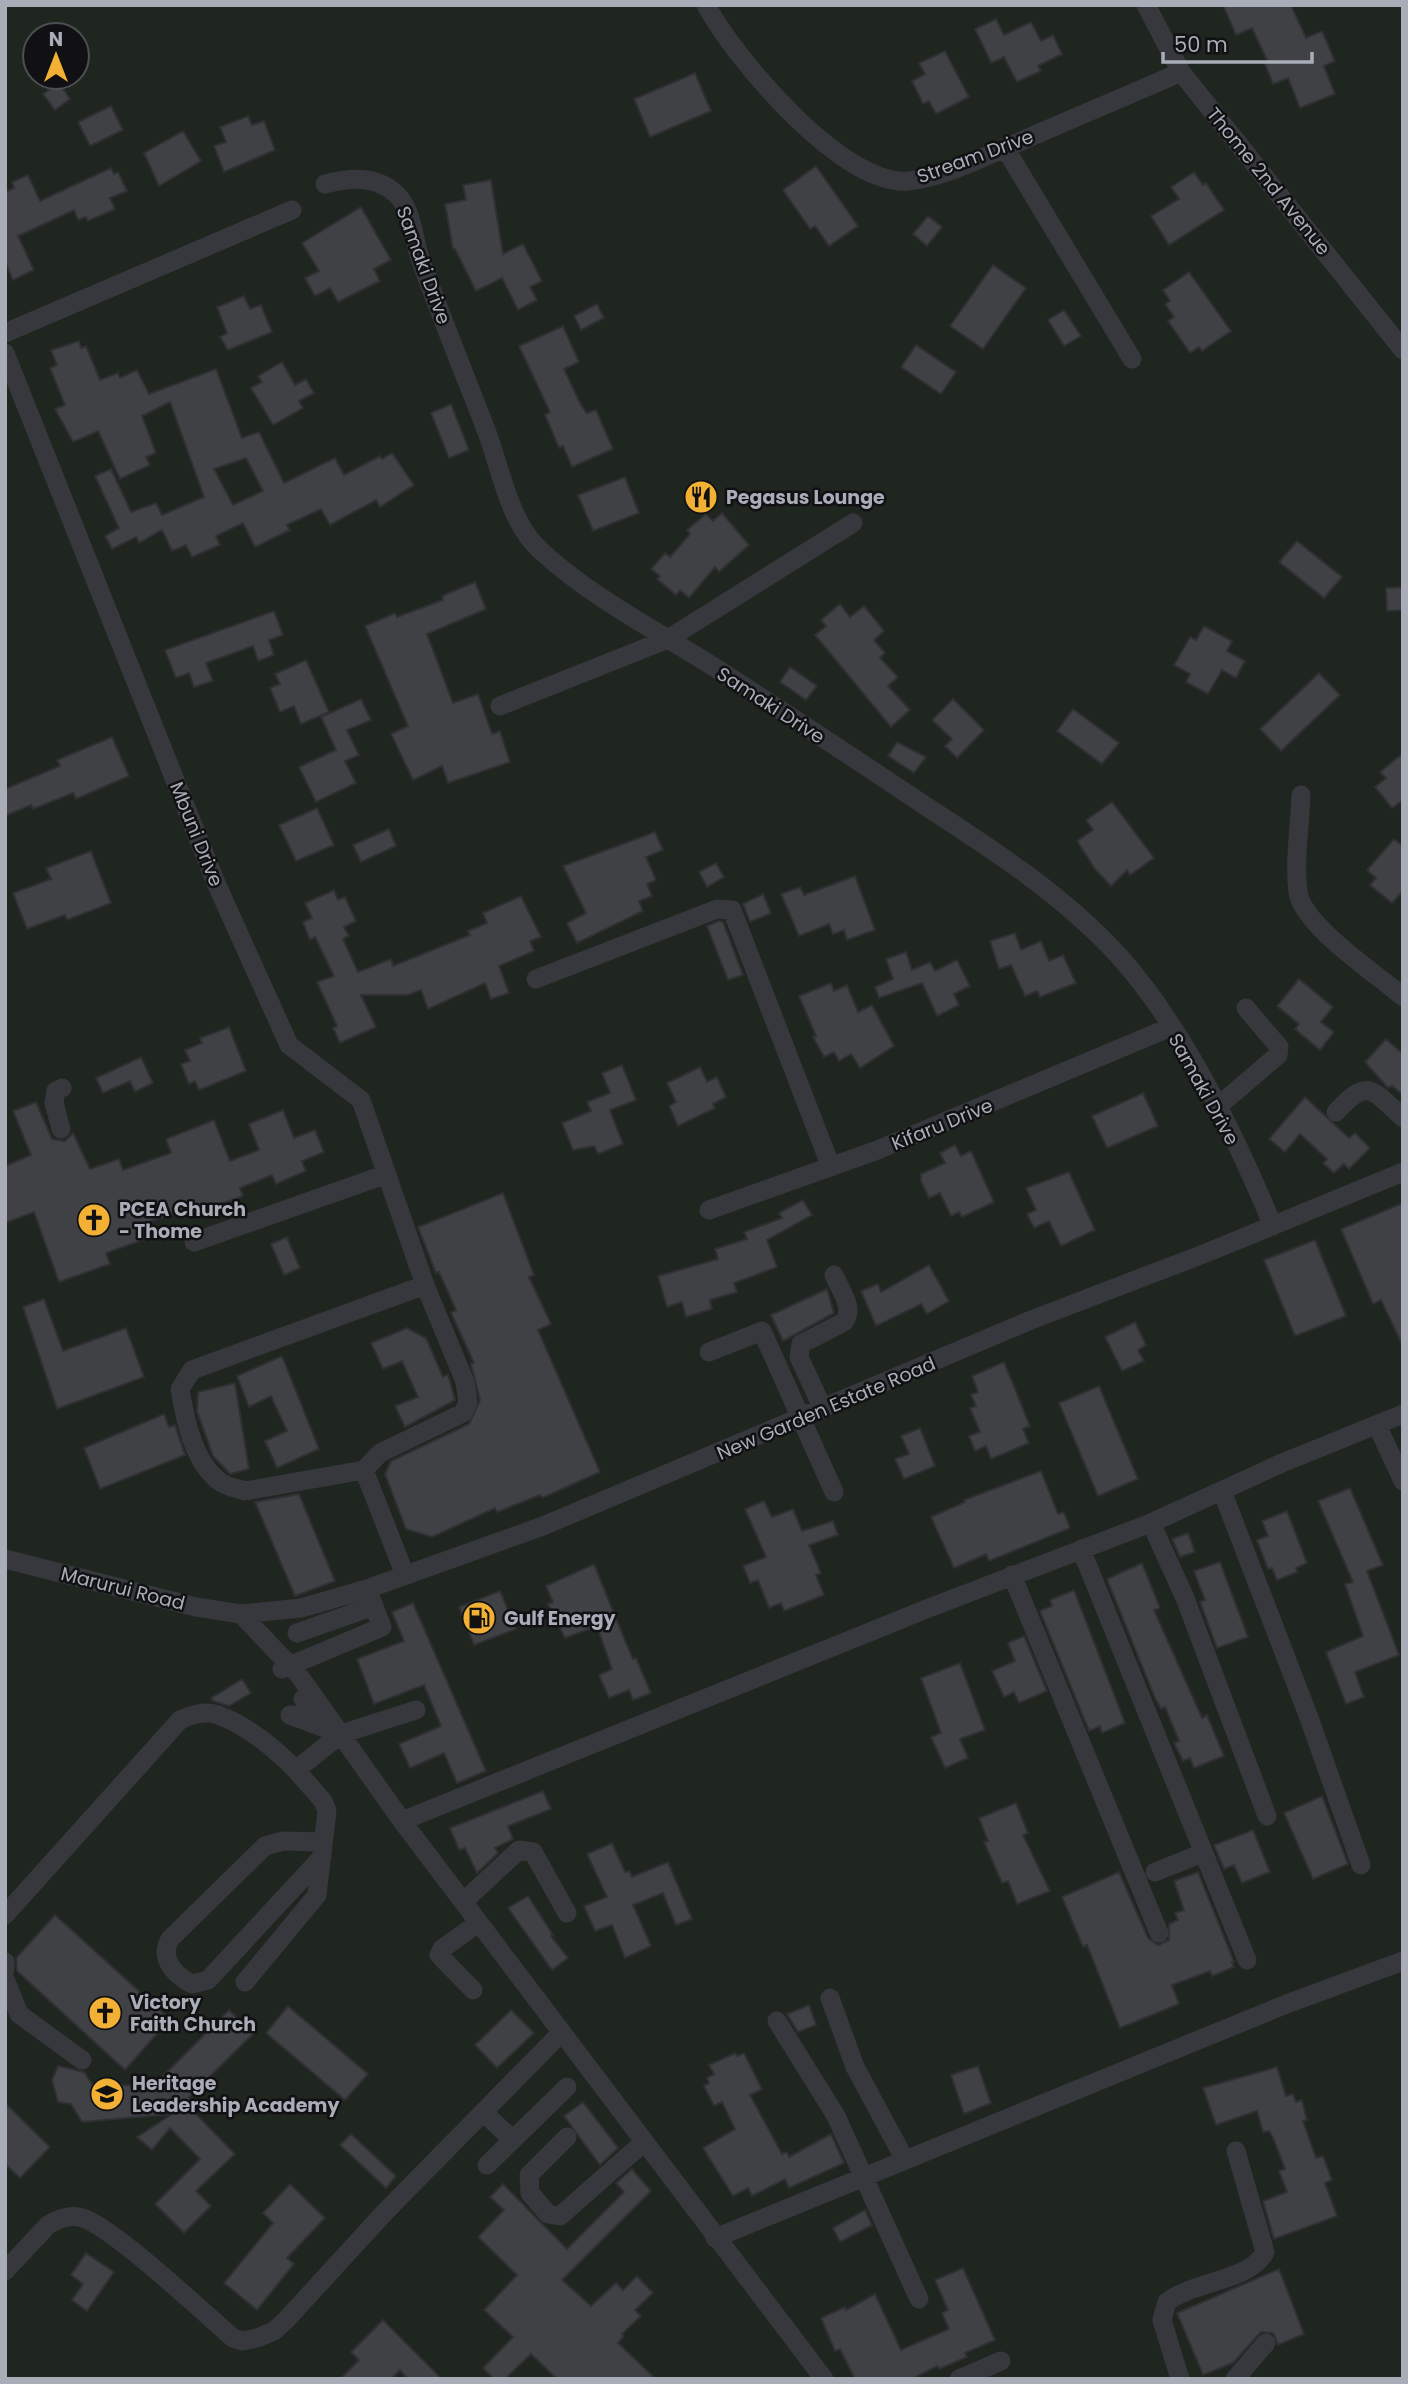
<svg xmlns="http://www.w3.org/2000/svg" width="1408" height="2384" font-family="Poppins,sans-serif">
	<rect width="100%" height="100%" fill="#161618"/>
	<!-- green -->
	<path fill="#1e261f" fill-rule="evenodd" d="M5,5H1403V2379H5ZM35,35H77V77H35Z"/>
	<!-- building -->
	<path fill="#404145" stroke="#303034" stroke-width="2" fill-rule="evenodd" d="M1223,5H1291L1306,38L1322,31L1335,61L1324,66L1335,94L1300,108L1288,78L1273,84L1265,64L1268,62L1252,28L1236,35Z
		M996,19L1004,35L1031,22L1041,41L1053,35L1062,54L1038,66L1041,71L1017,82L1004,57L991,63L975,29Z
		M945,51L969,97L936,114L929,101L923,104L912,81L925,74L919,63Z
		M695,73L711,111L650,137L634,99Z
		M59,83L70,99L55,110L43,94Z
		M111,106L123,130L90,146L78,122Z
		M248,116L252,125L264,121L275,150L224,172L214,146L226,142L220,127Z
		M183,131L201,161L159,186L144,153Z
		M816,166L858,226L829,246L815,226L810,229L783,190Z
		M111,168L114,174L118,172L127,191L110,198L115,209L88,221L86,217L78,220L74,210L18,236L34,270L13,280L5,262V192L14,188L12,182L28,175L40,201Z
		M1194,172L1203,185L1206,183L1224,210L1169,245L1151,216L1179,199L1171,187Z
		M491,180L503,254L523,244L542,281L530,287L537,300L518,310L502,278L476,291L455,249H453L445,204L466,200L463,185Z
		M361,207L391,260L374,269L380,281L338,302L330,288L315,296L305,278L319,271L302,243Z
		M928,216L942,227L927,246L913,234Z
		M993,265L1026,288L983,349L950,326Z
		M1189,272L1231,331L1202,351L1199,347L1190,353L1168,321L1174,317L1165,304L1170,301L1163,290Z
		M244,296L250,309L261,305L272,332L228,350L220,337L227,333L217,307Z
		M597,304L604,318L581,330L574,316Z
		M1064,310L1081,336L1064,346L1048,320Z
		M563,326L579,362L564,369L581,405L587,413L596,410L613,449L572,467L563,446L559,448L545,415L550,412L519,346Z
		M79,341L81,348L86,346L100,380L118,373L120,378L137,370L149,394L216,369L242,438L259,432L284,483L335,458L344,475L380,456L382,459L392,453L414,485L380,507L376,500L330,525L321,509L287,525L290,530L255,547L243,523L216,536L220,545L192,557L186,545L172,551L162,530L139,543L136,537L112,549L105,536L119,528L95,476L111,469L131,512L156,503L162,515L204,497L170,402L142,416L156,453L146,457L150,465L120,479L98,431L73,442L55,409L65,405L50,368L57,365L51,350ZM246,458L263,491L233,505L214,469Z
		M916,345L956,372L941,394L901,367Z
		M282,362L295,385L306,379L314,393L299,401L303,408L273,425L251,388L262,382L258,376Z
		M451,404L469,450L449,458L431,413Z
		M625,477L639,513L593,531L578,495Z
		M722,513L749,545L719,572L715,567L689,598L680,590L676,595L657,579L660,576L651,569L665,553L670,557L690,534L687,530L706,514L713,521Z
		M1297,541L1342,577L1324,598L1279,562Z
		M475,582L486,609L427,634L453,703L478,694L492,734L500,731L510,762L448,783L442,766L413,780L391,734L408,726L365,626L395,613L397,617L443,600L442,596Z
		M1403,587V610L1387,611L1386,588Z
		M840,604L850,617L864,606L884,631L874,640L885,653L880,658L898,677L888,686L910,710L891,727L815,635L826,626L821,620Z
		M274,611L283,635L269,640L274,655L258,661L253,646L206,663L213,681L194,687L189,673L176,678L165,650Z
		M1204,626L1232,641L1227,651L1245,661L1236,678L1222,670L1208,694L1186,682L1190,674L1174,665L1190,637L1196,640Z
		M306,660L329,712L301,724L294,706L280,712L270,688L280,684L275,674Z
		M790,667L817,686L806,700L780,682Z
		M1319,673L1340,695L1281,751L1260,729Z
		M361,699L371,720L347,730L359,755L345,761L356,783L316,802L299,767L336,750L321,717Z
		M953,699L984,730L957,758L945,746L952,739L932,720Z
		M1073,709L1119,743L1102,764L1057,731Z
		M112,737L129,776L76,799L73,793L33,809L31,805L5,816V789L60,766L57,760Z
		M897,742L926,757L914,773L888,756Z
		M1403,753V800L1392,808L1375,787L1386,778L1380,772Z
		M1112,802L1154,858L1130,875L1127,870L1111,886L1095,869L1077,841L1093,830L1086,820Z
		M317,808L334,845L296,861L279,825Z
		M389,829L396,846L361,862L353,845Z
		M655,832L663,850L646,857L656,880L647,884L652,896L639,901L643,911L577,943L567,923L586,913L563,866Z
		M1394,839L1403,846V891L1392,903L1370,885L1376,878L1367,870Z
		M91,851L111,903L67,920L65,915L27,929L13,893L51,879L46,868Z
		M716,863L724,877L707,887L699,872Z
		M855,876L875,930L847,940L844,930L833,934L829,924L799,936L781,894L800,887L804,895Z
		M334,890L338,900L345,897L356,921L344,927L349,936L343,939L358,972L391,959L393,966L470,935L468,931L487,923L483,913L521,896L541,937L530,941L534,951L499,966L509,993L491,999L485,983L428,1009L421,990L408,995H361L376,1027L340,1043L333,1028L337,1026L317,982L334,976L315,937L310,940L303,922L312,918L305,903Z
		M763,894L771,913L750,922L743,904Z
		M719,921L723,922L743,975L728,980L707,926Z
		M1015,933L1021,950L1041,941L1049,961L1063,955L1076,983L1040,997L1037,991L1025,996L1011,965L999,969L990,941Z
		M906,952L912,970L930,962L935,971L957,960L970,986L954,994L959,1005L937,1016L922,983L879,998L875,987L893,979L886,959Z
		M1299,979L1333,1007L1321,1022L1334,1032L1320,1050L1295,1029L1299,1024L1277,1006Z
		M831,983L834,991L847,985L858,1012L872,1005L894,1046L860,1068L851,1054L839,1061L834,1052L824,1057L813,1037L816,1036L799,996Z
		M229,1027L246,1071L199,1090L195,1081L189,1084L181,1064L190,1061L185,1050L202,1043L200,1038Z
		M1386,1039L1403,1054V1095L1392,1086L1388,1088L1365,1062Z
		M141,1057L153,1083L135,1092L130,1081L103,1093L96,1078Z
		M622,1065L636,1100L610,1110L623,1144L598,1154L594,1146L573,1150L562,1123L591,1111L587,1102L610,1093L602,1073Z
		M700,1067L707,1082L717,1077L726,1097L713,1104L715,1108L678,1126L669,1106L676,1102L667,1083Z
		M1143,1093L1158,1126L1107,1148L1092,1116Z
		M1305,1097L1349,1138L1355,1133L1370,1148L1349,1169L1344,1164L1334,1173L1323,1163L1327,1159L1300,1134L1285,1152L1269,1139Z
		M36,1102L52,1139L65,1141L73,1133L90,1169L119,1159L123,1170L171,1153L166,1139L214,1120L230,1161L259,1150L249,1124L283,1110L294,1138L315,1130L324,1152L302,1161L306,1171L276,1184L272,1175L240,1188L243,1196L192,1215L189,1208L146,1223L151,1237L106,1253L110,1264L59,1282L34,1212L5,1223V1166L31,1155L13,1111Z
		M955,1145L961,1156L971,1151L994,1202L962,1217L959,1212L951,1216L940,1193L929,1198L921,1181V1174L945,1163L940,1153Z
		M1069,1172L1095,1230L1061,1246L1049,1221L1034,1228L1027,1214L1036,1210L1026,1188Z
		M503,1193L534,1275L529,1277L551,1324L538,1330L600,1472L542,1498L540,1495L497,1512L495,1508L432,1537L406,1529L385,1474L391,1461L469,1424L480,1400L471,1364L474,1363L451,1313L456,1310L439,1272L436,1273L418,1227Z
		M803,1200L812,1215L767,1240L777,1267L734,1283L737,1292L710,1300L712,1309L686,1317L682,1302L667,1307L658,1276L718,1259L715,1249L747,1239L744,1232L782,1218L779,1213Z
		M1403,1203V1346L1381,1300L1373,1304L1341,1229Z
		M287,1237L300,1268L284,1275L271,1244Z
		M1315,1240L1346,1316L1295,1336L1264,1260Z
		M929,1265L949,1301L927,1314L921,1304L876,1326L861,1291L878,1284L881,1292Z
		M827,1289L834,1313L783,1341L771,1315Z
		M44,1299L63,1351L126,1328L144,1377L57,1409L23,1307Z
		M1135,1322L1146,1345L1138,1350L1144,1361L1122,1371L1105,1337Z
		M407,1328L426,1338L443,1377L448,1374L455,1400L405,1427L395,1406L418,1397L402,1361L383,1369L371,1343Z
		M282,1356L319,1449L277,1468L265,1441L287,1431L271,1396L249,1407L237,1376Z
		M1004,1362L1030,1426L1023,1429L1029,1443L991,1459L986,1446L975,1451L969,1436L980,1432L970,1408L976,1406L971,1395L978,1392L972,1376Z
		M235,1383L249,1469L230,1474L213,1456L197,1411L198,1392Z
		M1099,1386L1138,1479L1098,1496L1059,1403Z
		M164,1414L169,1427L175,1425L185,1455L100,1489L84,1448Z
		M920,1428L935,1466L904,1479L895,1459L909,1454L901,1436Z
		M1041,1471L1058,1514L1064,1512L1070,1528L989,1561L986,1554L954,1568L931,1517L965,1502L964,1500Z
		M1350,1488L1383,1565L1367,1571L1399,1655L1355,1672L1364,1697L1346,1704L1326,1652L1363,1636L1345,1584L1353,1582L1318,1501Z
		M299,1494L335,1581L295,1596L255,1502Z
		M764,1501L772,1517L793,1509L802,1531L833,1521L838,1535L809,1545L821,1573L816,1575L824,1595L784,1611L781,1603L769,1608L758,1580L750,1583L743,1566L766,1557L745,1509Z
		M1287,1511L1307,1563L1296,1568L1298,1572L1277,1580L1272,1568L1268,1569L1257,1540L1268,1536L1262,1521Z
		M1188,1533L1195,1552L1180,1557L1172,1539Z
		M1220,1562L1248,1637L1217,1648L1200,1602L1205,1600L1194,1571Z
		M1142,1563L1160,1608L1154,1610L1202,1718L1207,1715L1224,1756L1194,1768L1190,1758L1183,1761L1174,1743L1179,1741L1165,1707L1161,1709L1155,1698L1107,1579Z
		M594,1564L624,1638L633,1659L636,1658L651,1693L633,1700L629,1690L609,1698L599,1675L612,1669L597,1626L565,1638L548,1604L553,1602L546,1586Z
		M1074,1590L1125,1723L1102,1733L1100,1726L1089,1731L1040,1611L1052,1606L1050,1600Z
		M500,1591L516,1629L474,1645L459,1607Z
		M413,1603L486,1771L457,1783L444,1753L410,1768L399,1744L441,1726L424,1685L374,1704L357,1659L404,1641L392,1612Z
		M1024,1636L1047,1691L1019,1703L1014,1692L1004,1697L992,1671L1015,1661L1008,1643Z
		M960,1663L985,1730L960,1739L968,1758L945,1768L931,1737L941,1733L921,1678Z
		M242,1679L251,1693L229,1706L213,1701L211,1698Z
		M543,1791L551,1809L508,1826L513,1839L495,1848L498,1853L477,1873L465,1848L459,1850L450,1828Z
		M1322,1796L1348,1864L1313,1879L1284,1813Z
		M1016,1803L1028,1833L1023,1835L1050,1891L1017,1904L1008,1881L1002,1883L984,1842L988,1841L979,1818Z
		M1253,1830L1270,1872L1242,1883L1234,1865L1224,1869L1214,1845Z
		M612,1843L625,1872L629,1871L632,1877L668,1862L692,1919L676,1925L663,1893L633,1905L651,1946L625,1958L612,1925L595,1931L584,1906L607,1897L587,1854Z
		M1119,1872L1148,1938L1158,1945L1169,1940V1924L1178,1920L1175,1913L1184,1910L1174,1881L1198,1872L1234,1962H1232L1234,1967L1212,1976L1210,1971L1172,1985L1179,2004L1120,2028L1087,1945L1083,1947L1062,1897Z
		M528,1896L553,1935L551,1936L568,1958L552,1970L508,1908Z
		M55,1915L170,2019L125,2070L17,1971L16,1958Z
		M809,2005L816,2025L798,2032L787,2014Z
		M288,2006L368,2074L345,2100L266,2033Z
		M229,2010L253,2034L189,2097L192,2100L188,2106L235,2154L196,2191L211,2206L184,2233L155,2204L200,2159L170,2128L152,2150L137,2137L172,2114L82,2122L71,2104L58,2102L52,2080L58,2066L84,2072L92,2084L153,2086Z
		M511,2010L534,2033L497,2068L475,2045Z
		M735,2053L737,2056L744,2053L762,2089L750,2095L782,2154L787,2152L789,2157L831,2134L844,2163L789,2188L785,2179L752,2196L748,2188L733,2196L703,2148L735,2129L722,2102L714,2106L704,2086L709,2083L707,2078L714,2074L709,2065Z
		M978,2066L991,2103L964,2114L951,2075Z
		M1277,2067L1286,2096L1293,2094L1296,2102L1302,2100L1307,2120L1303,2121L1316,2158L1323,2156L1332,2180L1325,2183L1337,2216L1274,2239L1263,2201L1287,2192L1279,2171L1285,2169L1273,2138L1269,2131L1263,2132L1257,2111L1216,2125L1203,2088Z
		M583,2102L618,2148L600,2165L564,2116Z
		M5,2103L50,2147L20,2178L5,2164Z
		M351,2134L396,2176L386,2188L340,2145Z
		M632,2169L651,2191L562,2280L591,2306L616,2283L623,2290L637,2276L653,2293L635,2310L641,2316L622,2334L624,2336L618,2343L656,2379H557L531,2354L505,2379H494L483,2368L513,2337L484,2310L517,2275L478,2237L504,2210L490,2197L503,2184L567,2249L624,2192L616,2183Z
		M290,2184L325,2218L287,2258L294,2264L257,2310L224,2283L273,2223L263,2213Z
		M865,2210L872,2225L840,2242L833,2228Z
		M86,2253L114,2272L87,2311L72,2300L83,2284L71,2275Z
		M963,2268L995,2340L965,2353L967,2357L939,2369L937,2366L912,2379H855L840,2349L835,2351L821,2318L845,2307L846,2310L875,2294L901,2350L949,2329L942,2313L948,2310L935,2280Z
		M1279,2269L1304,2334L1278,2345L1273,2333L1261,2332L1233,2363L1203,2375L1177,2313Z
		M383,2320L442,2379H408L400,2370L391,2379H340L359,2360L351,2352Z"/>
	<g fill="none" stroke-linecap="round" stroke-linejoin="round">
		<!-- minor -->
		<path stroke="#37383d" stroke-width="19" d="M706,5C735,59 843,187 909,181C946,177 985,156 1019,142C1073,118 1127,96 1181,72
			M1146,5L1181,72L1403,350
			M1005,148L1132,359
			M325,184C349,178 375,175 395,193C413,208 413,240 421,261C442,320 466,377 488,435C501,471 510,523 540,550C596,602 668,636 731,678C796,720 860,762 924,805C992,849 1063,895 1118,955C1184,1028 1235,1135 1273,1226
			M5,333L292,210
			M5,353L216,883L289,1045L361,1100L425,1285L465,1382L468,1402L463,1413L380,1453L364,1470L405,1575
			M500,706L668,639L853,523
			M1301,795C1300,826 1294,861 1298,892C1302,925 1377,974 1403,997
			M536,979L717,909L732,910L831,1167
			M1216,1108L1278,1055L1279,1047L1246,1008
			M1336,1112C1369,1077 1371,1089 1403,1118
			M61,1129L54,1103L56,1091L62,1088
			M709,1210L875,1151L1171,1027
			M194,1242L387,1174
			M709,1352L762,1331L834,1492
			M823,1409L799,1357L801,1344L844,1322C855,1308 840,1290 834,1275
			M1377,1425L1403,1481
			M364,1470L245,1491C237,1488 226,1487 219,1481C193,1461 185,1419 180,1389L192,1370L425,1285
			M1222,1491L1308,1715L1361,1865
			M1151,1523L1185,1598L1267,1816
			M1081,1549L1247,1960
			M5,1559L196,1607L241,1614L301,1608L367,1589L543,1526L1031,1320L1206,1253L1403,1172
			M1012,1575L1159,1933
			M241,1614L298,1674L402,1821L824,2379
			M297,1633L374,1606
			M282,1669L382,1627L367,1589
			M303,1699L316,1717L290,1715L341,1734
			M402,1821L929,1608L1151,1523L1282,1463L1403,1414
			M322,1857L208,1980L192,1984C174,1975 159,1958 170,1939L265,1846L283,1841L323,1842
			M1155,1872L1203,1853
			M463,1902L519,1850L533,1852L567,1913
			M5,1915L180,1720C190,1715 206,1710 218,1715C247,1725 275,1749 296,1770L341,1734L416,1710
			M5,1962V1968
			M5,1979L19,2014L82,2060
			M245,1982L317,1895L327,1811L323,1801L296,1770
			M473,1990L439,1955L442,1949L478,1923
			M830,1998L855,2067L904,2158
			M777,2021L836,2116L919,2299
			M483,2112L513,2140
			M567,2137L529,2175L530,2193L548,2214L560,2216L643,2143
			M487,2165L567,2087
			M715,2238L1284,2005L1403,1961
			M5,2271L48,2225C58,2219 68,2215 79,2217C107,2221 206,2315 233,2338L242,2341L257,2338L274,2331L286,2320L385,2212L561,2033
			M959,2379L1001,2361
			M1180,2379L1162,2320L1167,2302C1193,2281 1251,2281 1265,2252L1236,2151
			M1235,2379L1266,2343"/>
	</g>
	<!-- icons -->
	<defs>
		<symbol id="restaurant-disc" viewBox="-11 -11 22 22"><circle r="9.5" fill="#f2b134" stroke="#111113"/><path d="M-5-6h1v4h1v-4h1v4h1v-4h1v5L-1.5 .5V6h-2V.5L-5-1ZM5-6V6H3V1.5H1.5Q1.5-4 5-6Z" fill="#111"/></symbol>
		<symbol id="church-disc" viewBox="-11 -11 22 22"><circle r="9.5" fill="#f2b134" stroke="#111113"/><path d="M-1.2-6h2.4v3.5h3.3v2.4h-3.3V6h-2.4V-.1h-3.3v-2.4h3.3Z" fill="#111"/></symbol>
		<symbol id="fuel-disc" viewBox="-11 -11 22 22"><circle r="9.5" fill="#f2b134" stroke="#111113"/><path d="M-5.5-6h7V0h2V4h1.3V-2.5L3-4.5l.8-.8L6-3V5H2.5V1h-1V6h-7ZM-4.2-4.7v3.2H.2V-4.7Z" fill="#111"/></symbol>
		<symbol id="school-disc" viewBox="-11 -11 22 22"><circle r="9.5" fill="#f2b134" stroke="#111113"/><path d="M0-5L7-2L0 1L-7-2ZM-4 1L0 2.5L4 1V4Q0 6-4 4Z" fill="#111"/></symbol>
	</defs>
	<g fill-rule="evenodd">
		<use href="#restaurant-disc" x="682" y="478" width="38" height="38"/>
		<use href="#church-disc" x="75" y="1201" width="38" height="38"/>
		<use href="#fuel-disc" x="460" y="1599" width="38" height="38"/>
		<use href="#church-disc" x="86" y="1994" width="38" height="38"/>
		<use href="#school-disc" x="88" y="2075" width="38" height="38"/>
	</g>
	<g text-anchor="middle" stroke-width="5" stroke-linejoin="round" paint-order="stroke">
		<!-- street labels -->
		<g font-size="19" fill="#a8adb8" stroke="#111113">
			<text transform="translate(975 156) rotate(-20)" y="7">Stream Drive</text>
			<text transform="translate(1269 181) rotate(51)" y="7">Thome 2nd Avenue</text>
			<text transform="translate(424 265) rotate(70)" y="7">Samaki Drive</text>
			<text transform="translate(771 705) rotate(33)" y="7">Samaki Drive</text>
			<text transform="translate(197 834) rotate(68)" y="7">Mbuni Drive</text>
			<text transform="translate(1204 1089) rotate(61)" y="7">Samaki Drive</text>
			<text transform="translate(942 1124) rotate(-22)" y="7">Kifaru Drive</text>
			<text transform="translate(826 1408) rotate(-23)" y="7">New Garden Estate Road</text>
			<text transform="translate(123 1588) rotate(14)" y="7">Marurui Road</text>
		</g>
		<!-- poi labels -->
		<g font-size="19" font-weight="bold" fill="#a8adb8" stroke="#111113" text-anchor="start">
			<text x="726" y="504">Pegasus Lounge</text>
			<text x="119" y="1216">PCEA Church<tspan x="119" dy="22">- Thome</tspan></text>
			<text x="504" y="1625">Gulf Energy</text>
			<text x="130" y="2009">Victory<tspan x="130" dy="22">Faith Church</tspan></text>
			<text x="132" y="2090">Heritage<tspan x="132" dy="22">Leadership Academy</tspan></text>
		</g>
	</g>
	<!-- border -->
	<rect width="1408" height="2384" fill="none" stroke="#a8adb8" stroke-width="14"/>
	<!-- north arrow -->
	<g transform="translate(56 56)"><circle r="33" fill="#111113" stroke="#4d4f55" stroke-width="2"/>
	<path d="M0-5L12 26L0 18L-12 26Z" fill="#f2b134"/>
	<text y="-10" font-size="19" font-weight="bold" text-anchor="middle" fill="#a8adb8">N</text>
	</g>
	<!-- scale -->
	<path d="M1163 52v10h149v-10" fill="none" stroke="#a8adb8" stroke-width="3.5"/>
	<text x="1174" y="52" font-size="21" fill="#a8adb8" stroke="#111113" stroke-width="5" paint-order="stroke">50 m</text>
</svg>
